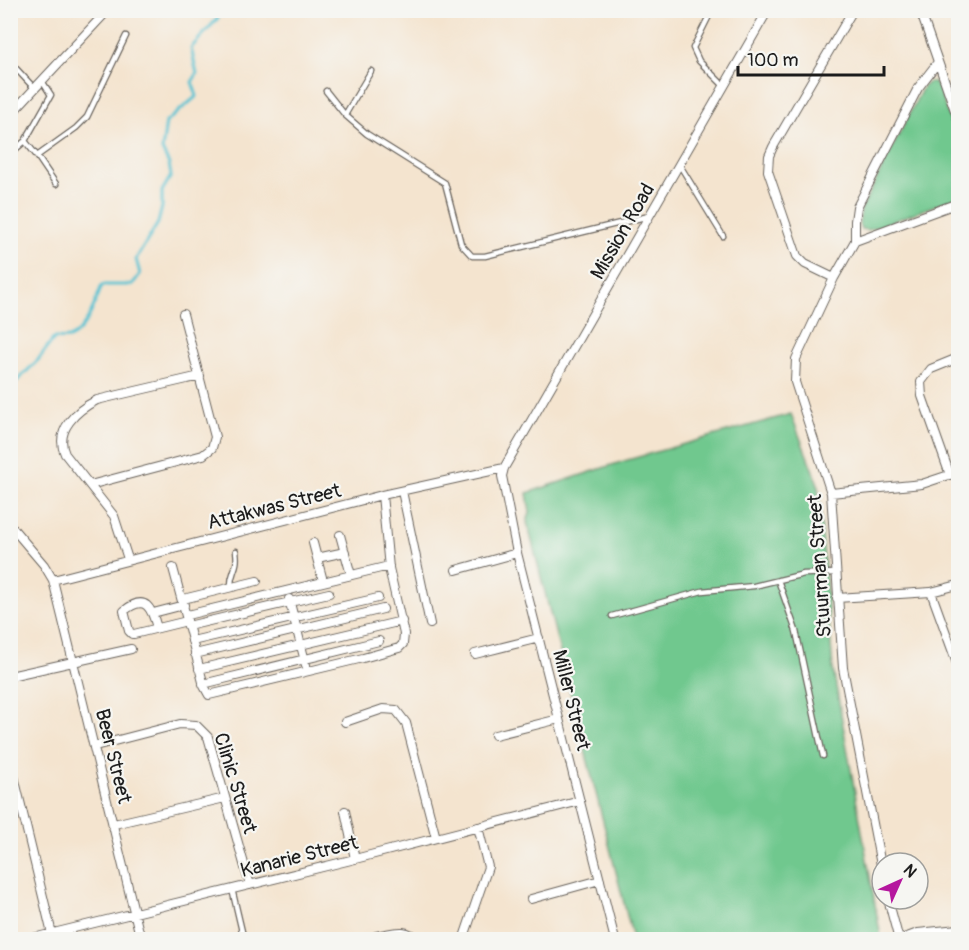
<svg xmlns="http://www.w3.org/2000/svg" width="969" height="950" font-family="Pangolin,sans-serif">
	<rect width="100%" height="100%" fill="#f6f6f2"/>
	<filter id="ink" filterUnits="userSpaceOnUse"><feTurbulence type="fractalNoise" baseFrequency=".0167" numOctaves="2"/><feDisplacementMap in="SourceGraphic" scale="12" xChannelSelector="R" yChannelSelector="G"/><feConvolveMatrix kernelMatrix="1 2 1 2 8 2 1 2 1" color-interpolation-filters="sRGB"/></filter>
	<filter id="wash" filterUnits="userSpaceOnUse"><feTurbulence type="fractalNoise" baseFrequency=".008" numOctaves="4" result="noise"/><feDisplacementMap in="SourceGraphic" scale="24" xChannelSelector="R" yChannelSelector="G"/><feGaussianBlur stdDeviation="1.35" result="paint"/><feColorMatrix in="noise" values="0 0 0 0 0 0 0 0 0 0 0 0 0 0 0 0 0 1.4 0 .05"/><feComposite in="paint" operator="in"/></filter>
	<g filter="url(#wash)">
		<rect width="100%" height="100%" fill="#f4e4cf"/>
		<!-- green -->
		<path fill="#6fc88e" stroke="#467255" stroke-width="1.5" d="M929,82H935L934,84L938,87L958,143V197L869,230L861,229L859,224L861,210L923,87Z
			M791,414L818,484L833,669L881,938L633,939L527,522L530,513L527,493L624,461Z"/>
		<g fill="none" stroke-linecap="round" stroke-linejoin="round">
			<!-- stream -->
			<path stroke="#58c3d3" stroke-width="3" d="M10,388L38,360L54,338C58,338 65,339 69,338C86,332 96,301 102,285H132L140,274L136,259L158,223L162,207V191L171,176L169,164L162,150L166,122L197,96L192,82L197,74L191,48L218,18L216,10"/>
		</g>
	</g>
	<g filter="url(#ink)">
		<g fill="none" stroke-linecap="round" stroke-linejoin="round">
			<defs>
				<path id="lane" d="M712,10L693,48L699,61L724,86
					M10,62L35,89
					M326,91L345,115L367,134L445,183L461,244L472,256H485L649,216
					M345,115L371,71
					M25,141L51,95L42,81
					M10,154L25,141L37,156L76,128L87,117L126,36
					M37,156L56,184
					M679,164L723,236
					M10,205L15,212
					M778,580L796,631L823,756
					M231,587C230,571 239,570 236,551
					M612,616L702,591L754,586L804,574L836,573
					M232,889L244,940"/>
				<path id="street" d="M920,10L958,119
					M10,115L108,10
					M855,241V221L857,207L918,88L938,62
					M834,278L805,264L797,256L768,171L769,156L773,147L853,10
					M950,475L922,396L921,382L931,369L958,358
					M90,485L203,455L212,448L215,437L183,314
					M402,491L430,624
					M831,493L922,484L958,472
					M10,525L44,565L53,580L141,940
					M340,535L351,575
					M313,543L323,581
					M317,558L345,552
					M128,559L114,516L65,454C54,430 77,410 97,400L200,376
					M173,568L187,620
					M456,570L517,553
					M53,580L382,495L504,468
					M931,592L958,666
					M837,598L931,592L958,585
					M183,599L257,581
					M289,599L306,665
					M153,613L184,605
					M187,615L389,566
					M188,626L329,593
					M157,628C152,609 146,593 124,611L129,631L132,634H134L187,621L204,686L209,695L363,658L399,648L403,644L404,634L389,568L382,495
					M192,641L378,598
					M195,654L383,609
					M475,654L539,638
					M199,669L402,621
					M10,676L131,649
					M203,684L379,641
					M345,722L383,709L396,710L406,723L436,838
					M495,735L559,719
					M95,746L180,724L196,725L208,737L250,885
					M10,760L52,934
					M345,811L355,859
					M114,824L225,798
					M882,870L843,668L831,493L795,382L796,359L834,278L855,241L958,203
					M531,899L600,880
					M888,899L899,940L918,933L958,929
					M376,936C390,934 408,926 416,940
					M25,940L355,859L580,801
					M463,940L488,867L478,827
					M615,940L517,553L502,476L504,468L768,10"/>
			</defs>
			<!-- lane casing -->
			<use href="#lane" stroke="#68625b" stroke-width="7"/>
			<!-- street casing -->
			<use href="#street" stroke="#68625b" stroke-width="10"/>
			<!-- lane -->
			<use href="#lane" stroke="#fff" stroke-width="4.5"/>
			<!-- street -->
			<use href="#street" stroke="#fff" stroke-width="8"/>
		</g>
	</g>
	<g text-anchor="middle" stroke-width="4.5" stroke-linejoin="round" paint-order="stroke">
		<!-- street labels -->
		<g font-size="20" fill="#1c1c1c" stroke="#f6f6f2">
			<text transform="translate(622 231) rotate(-60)" y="7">Mission Road</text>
			<text transform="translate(274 506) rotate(-14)" y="7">Attakwas Street</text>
			<text transform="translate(819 566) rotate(-94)" y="7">Stuurman Street</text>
			<text transform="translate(572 700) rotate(76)" y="7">Miller Street</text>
			<text transform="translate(114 756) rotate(76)" y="7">Beer Street</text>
			<text transform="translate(236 783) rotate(73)" y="7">Clinic Street</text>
			<text transform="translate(299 856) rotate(-14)" y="7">Kanarie Street</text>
		</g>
	</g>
	<!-- margin -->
	<rect width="969" height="950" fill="none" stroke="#f6f6f2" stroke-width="36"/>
	<!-- north arrow -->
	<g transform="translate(900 881) rotate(45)"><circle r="28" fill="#f6f6f2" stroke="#9f9f9c" stroke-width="1.5"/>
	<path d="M0-4.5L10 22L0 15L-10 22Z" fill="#b5179e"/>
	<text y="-9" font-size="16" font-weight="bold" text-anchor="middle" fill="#1c1c1c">N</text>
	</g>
	<!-- scale -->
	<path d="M738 66v9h146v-9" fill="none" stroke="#1c1c1c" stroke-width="3"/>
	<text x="747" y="66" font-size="18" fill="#1c1c1c" stroke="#f6f6f2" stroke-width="4.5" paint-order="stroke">100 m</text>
</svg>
